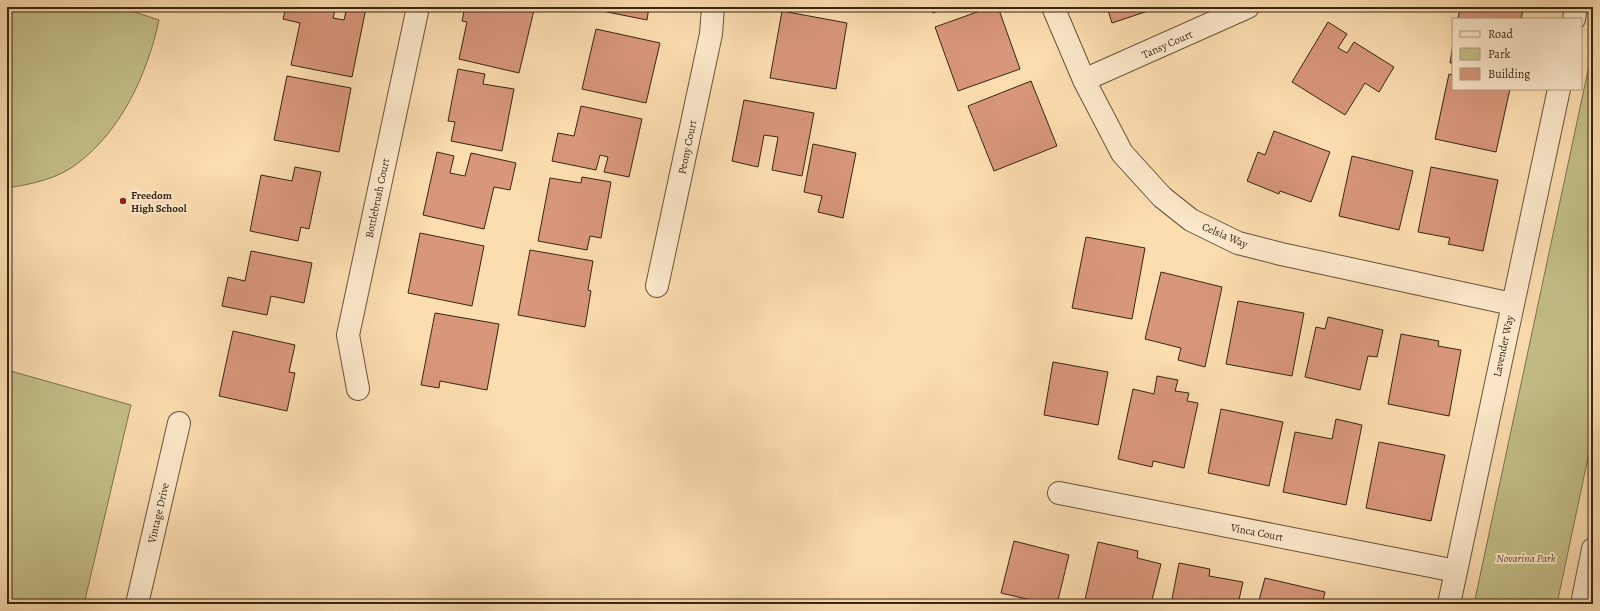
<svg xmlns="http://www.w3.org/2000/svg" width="1600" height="611" font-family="Alegreya,serif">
	<rect width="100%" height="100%" fill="#fcddb0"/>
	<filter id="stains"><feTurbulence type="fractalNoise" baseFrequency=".005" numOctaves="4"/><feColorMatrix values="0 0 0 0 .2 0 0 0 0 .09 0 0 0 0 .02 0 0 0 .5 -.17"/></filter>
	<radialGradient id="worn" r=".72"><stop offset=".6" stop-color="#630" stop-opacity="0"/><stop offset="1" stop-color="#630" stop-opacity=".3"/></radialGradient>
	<!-- green -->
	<path fill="#c4bf87" stroke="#7e724c" d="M7,7H119L159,20C148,72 122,130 78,163C58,179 32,184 7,188Z
		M1593,47V434L1557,604H1474Z
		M7,370L131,405L84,604H7Z"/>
	<!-- building -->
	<path fill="#d8967b" stroke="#372612" d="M286,7H336L333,18L344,20L347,7L366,8L352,77L291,65L300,23L283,19Z
		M465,7H521L534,10L519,73L459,59L467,22L462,21Z
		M582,7H649L647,20Z
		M931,7H946L933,13Z
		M991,7H998L1020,69L958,91L935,27Z
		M1107,7H1160L1112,23Z
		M1460,7H1507L1523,10L1521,19H1458Z
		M782,11L847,23L836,89L770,78Z
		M1328,22L1347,34L1338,48L1347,53L1354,42L1394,67L1379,92L1365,83L1345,115L1292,82Z
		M596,29L660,43L646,103L582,89Z
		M1453,44V63H1450Z
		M458,69L485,74L483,84L514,89L502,151L451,141L455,122L448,121Z
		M1449,74L1453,75V89H1510L1496,152L1435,139Z
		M287,76L351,88L339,152L274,140Z
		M1031,81L1057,146L994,171L968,106Z
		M744,100L814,113L802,176L772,170L778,137L764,135L758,167L732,161Z
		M581,106L642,119L629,177L604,172L608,157L600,155L596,170L552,161L558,133L574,136Z
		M1274,131L1330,152L1311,202L1280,191L1279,194L1247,181L1258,152L1265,155Z
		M813,144L856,153L843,218L818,212L822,196L804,192Z
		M437,152L454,156L450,173L465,176L471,153L516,163L510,190L494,187L484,229L423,215Z
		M1352,156L1413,171L1399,230L1339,216Z
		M295,167L321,172L309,229L301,227L298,241L250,231L261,175L292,181Z
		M1431,167L1498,180L1483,251L1448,244L1450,238L1418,232Z
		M582,177L611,182L601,238L590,236L587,250L538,241L550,178L581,183Z
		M420,233L484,246L472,306L408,293Z
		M1086,237L1145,248L1132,319L1072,308Z
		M530,250L593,261L588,290L591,291L585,327L518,315Z
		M251,251L312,263L304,303L271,296L267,315L222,306L228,277L245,281Z
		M1161,272L1222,287L1205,367L1178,360L1181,348L1145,339Z
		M1238,301L1304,313L1292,376L1226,364Z
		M435,313L499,324L487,390L440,381L439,388L421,385Z
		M1328,317L1383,330L1377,357L1368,356L1360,390L1305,377L1316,327L1325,329Z
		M233,331L295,345L289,372L295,373L287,411L219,396Z
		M1401,334L1439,341L1438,346L1461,350L1449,416L1388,404Z
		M1053,362L1108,372L1098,425L1044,415Z
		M1157,376L1178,380L1175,391L1189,393L1187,401L1198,403L1184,468L1153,461L1152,467L1118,459L1133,389L1154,394Z
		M1221,409L1283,422L1269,486L1208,473Z
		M1336,419L1362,425L1346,505L1283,492L1295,432L1332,439Z
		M1379,442L1445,455L1431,521L1366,508Z
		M1014,541L1069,555L1057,604H1048L1001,593Z
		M1098,542L1138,551L1137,558L1161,564L1151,604H1084Z
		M1179,563L1210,569L1209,576L1243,582L1238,604H1171Z
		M1265,578L1325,592L1322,604H1258Z
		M1368,601L1380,604H1367Z"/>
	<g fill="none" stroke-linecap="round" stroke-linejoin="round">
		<defs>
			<path id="minor" d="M1053,7L1084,80L1122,153L1162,197L1191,220L1238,243L1281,254L1512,304
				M1574,19L1576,7
				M1084,80L1248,7
				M657,286L711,34L713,7
				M358,389L348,335L418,7
				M1059,493L1456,571
				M137,604L179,423
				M1449,604L1559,89"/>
			<path id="tertiary" d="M1582,604L1593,549"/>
		</defs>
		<!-- minor casing -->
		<use href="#minor" stroke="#68543a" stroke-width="24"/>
		<!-- tertiary casing -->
		<use href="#tertiary" stroke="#68543a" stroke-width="24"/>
		<!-- minor -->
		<use href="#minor" stroke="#fde9cc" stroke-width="22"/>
		<!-- tertiary -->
		<use href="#tertiary" stroke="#fde9cc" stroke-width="22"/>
	</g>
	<!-- markers -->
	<circle fill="#8f2418" stroke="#fde9cc" stroke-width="1.5" cx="123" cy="201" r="4"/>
	<g text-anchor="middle" stroke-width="4" stroke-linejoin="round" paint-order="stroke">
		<!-- street labels -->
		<g font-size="11" fill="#372612" stroke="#fde9cc">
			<text transform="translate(1167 44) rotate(-24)" y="4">Tansy Court</text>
			<text transform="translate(687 147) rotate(-78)" y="4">Peony Court</text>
			<text transform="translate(377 198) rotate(-78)" y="4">Bottlebrush Court</text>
			<text transform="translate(1225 235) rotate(23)" y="4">Celsia Way</text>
			<text transform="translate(1503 346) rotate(-78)" y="4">Lavender Way</text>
			<text transform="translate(158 513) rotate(-77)" y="4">Vintage Drive</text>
			<text transform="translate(1257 532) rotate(11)" y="4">Vinca Court</text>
		</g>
		<!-- poi labels -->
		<g font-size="11" font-weight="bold" fill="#372612" stroke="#fde9cc" text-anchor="start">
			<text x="131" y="199">Freedom<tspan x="131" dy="13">High School</tspan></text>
		</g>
		<!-- park labels -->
		<g font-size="11" font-style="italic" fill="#5a4c2f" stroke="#fde9cc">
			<text x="1526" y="562">Novarina Park</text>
		</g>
	</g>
	<!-- margin -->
	<rect width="1600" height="611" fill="none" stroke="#fcddb0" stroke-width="24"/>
	<rect x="8" y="8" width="1584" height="595" fill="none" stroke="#372612" stroke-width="2"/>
	<rect x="12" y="12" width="1576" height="587" fill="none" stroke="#372612"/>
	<!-- legend -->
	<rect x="1452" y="18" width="130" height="72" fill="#fde9cc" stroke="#ae9b82"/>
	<rect x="1460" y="31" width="20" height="6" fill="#fde9cc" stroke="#ae9b82"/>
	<text x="1488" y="38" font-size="12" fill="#372612">Road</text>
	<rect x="1460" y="48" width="20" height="12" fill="#c4bf87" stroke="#ae9b82"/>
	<text x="1488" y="58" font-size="12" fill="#372612">Park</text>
	<rect x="1460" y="68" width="20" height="12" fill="#d8967b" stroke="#ae9b82"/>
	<text x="1488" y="78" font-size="12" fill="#372612">Building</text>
	<rect width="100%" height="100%" filter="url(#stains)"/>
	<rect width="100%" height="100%" fill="url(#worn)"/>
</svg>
